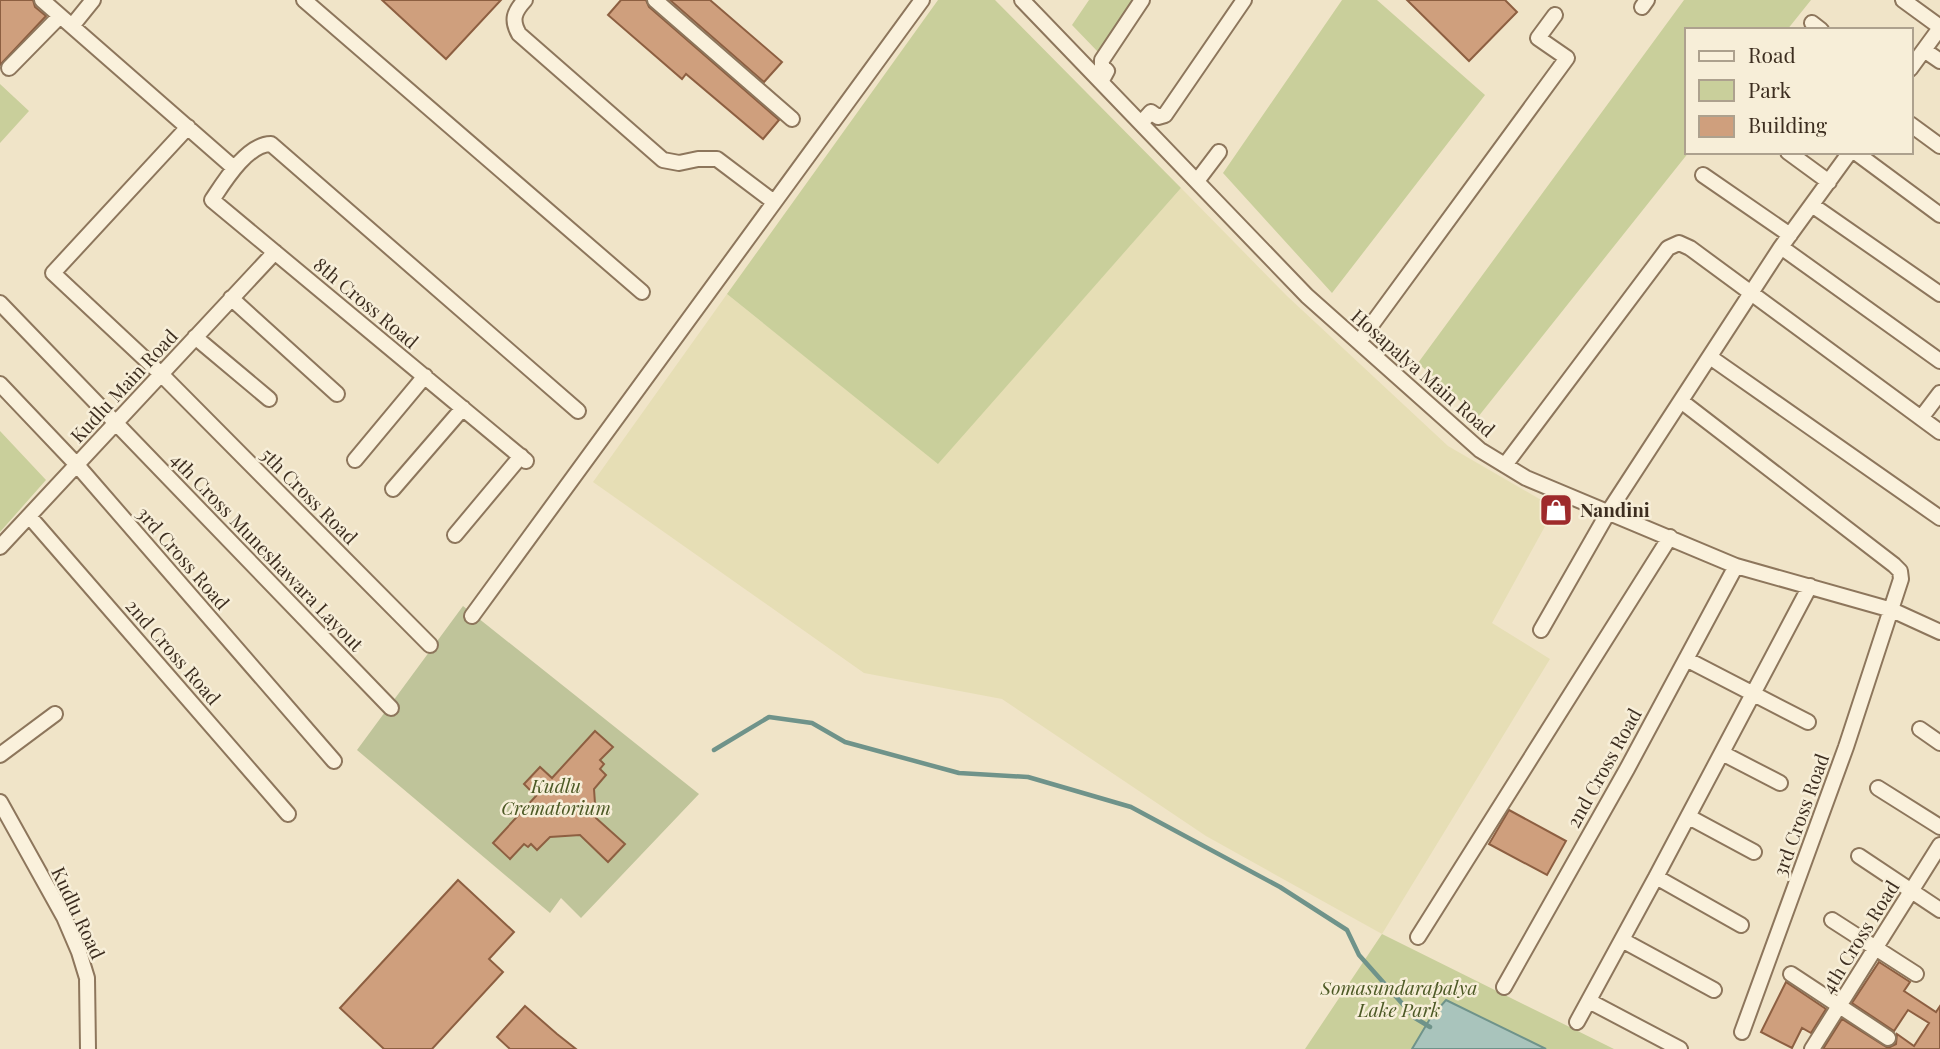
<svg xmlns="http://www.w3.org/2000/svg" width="1940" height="1049" font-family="'Playfair Display',serif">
	<rect width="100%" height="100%" fill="#f0e4c8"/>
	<!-- farmland -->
	<path fill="#e6deb5" d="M1181,188L1287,296L1448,446L1555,508L1492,623L1550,659L1382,934L1206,836L1002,699L864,673L593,482L727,294L938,463Z"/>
	<!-- green -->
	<path fill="#c9cf9b" d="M938,0H995L1181,188L938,464L727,294Z
		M1089,0H1135L1099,53L1072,25Z
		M1342,0H1377L1485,95L1332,293L1223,173Z
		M1684,0H1811L1787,30H1686V152H1689L1478,417L1418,363Z
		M0,84L29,111L0,143Z
		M0,431L46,480L0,532Z
		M1382,934L1614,1049H1305Z"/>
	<!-- cemetery -->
	<path fill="#bfc49a" d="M463,606L699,794L581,918L561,898L550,913L357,750Z"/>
	<!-- water -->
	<path fill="#a9c4bc" stroke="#6f938a" stroke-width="2" d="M1446,1000L1546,1049H1412L1431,1017Z"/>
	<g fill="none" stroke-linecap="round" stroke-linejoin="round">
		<!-- stream -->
		<path stroke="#6f938a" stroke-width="4.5" d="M714,750L769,717L812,723L845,742L959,773L1028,777L1131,807L1280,887L1347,930L1359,955L1415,1018L1430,1027"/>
	</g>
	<!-- building -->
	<path fill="#cf9f7d" stroke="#8d5f41" stroke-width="2" d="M0,0H33L35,7L46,16L0,65Z
		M382,0H501L446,59Z
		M621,0H646L649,7L779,120L763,139L686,74L682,79L608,15Z
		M670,0H710L782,62L764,82Z
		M1407,0H1505L1517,12L1469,61Z
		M595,731L613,747L600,760L604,764L600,769L606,775L594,789L596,818L625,844L608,862L580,835L550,837L537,850L531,844L528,847L524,844L510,859L493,843L536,796L524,784L540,767L552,778Z
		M1509,810L1566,841L1547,875L1489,844Z
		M458,880L514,932L489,959L503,972L432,1049H384L340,1008Z
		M1879,962L1910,982L1904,991L1936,1012L1940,1006V1049H1823L1842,1019L1888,1048L1896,1044L1897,1034L1914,1046L1929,1023L1908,1010L1894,1031L1852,1003Z
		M1786,982L1826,1009L1811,1033L1802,1028L1792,1048L1761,1032Z
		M525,1006L557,1034L576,1049H510L497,1037Z"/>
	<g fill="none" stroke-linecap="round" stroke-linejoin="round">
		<defs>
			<path id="minor" d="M42,0L234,168
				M304,0L642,292
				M525,0C514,12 511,20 519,34L663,160L679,163L698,159H717L774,202
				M655,0L792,119
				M1022,0L1307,296L1480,450L1526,478L1736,566L1892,610L1940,632
				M1903,0L1940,27
				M1642,7L1647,0
				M1812,23L1821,30
				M72,26L93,0
				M1924,50L1940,61
				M9,68L60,16
				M1910,69L1940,28
				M1101,82L1107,71L1102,66V60L1142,0
				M1141,123L1151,112L1158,117L1165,115L1244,0
				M1910,124L1940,146
				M188,127L53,273L161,374L430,645
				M1788,152L1829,182
				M1855,152L1940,215
				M1703,175L1790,235
				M1197,181L1219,152
				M1812,205L1940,294
				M1781,247L1940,361
				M231,298L337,394
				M0,303L391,708
				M195,337L269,399
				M1359,342L1567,58L1538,38L1555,15
				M1710,357L1940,518
				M0,384L77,465L334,761
				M1681,401L1894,565L1900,571L1901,579L1846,747L1742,1032
				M1921,418L1940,393
				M355,460L425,376
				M526,461L212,200C224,182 247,144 271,144L578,411
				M1505,465L1668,248L1679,243L1690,248L1940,432
				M393,489L463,408
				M29,516L288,814
				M455,535L521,456
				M0,547L275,252
				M472,616L922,0
				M1541,630L1609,511L1781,247L1850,152
				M1686,659L1808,722
				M1920,729L1940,743
				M1722,753L1780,783
				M0,755L55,714
				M1878,788L1940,827
				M0,802L64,917L79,952L87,978L88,1049
				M1689,817L1754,852
				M1859,856L1940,910
				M1656,877L1741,925
				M1832,920L1916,974
				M1418,937L1670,537
				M1622,940L1714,990
				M1791,974L1888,1038
				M1504,987L1627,769L1736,566
				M1589,1001L1680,1049
				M1577,1022L1656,877L1810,586
				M1812,1049L1940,845"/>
		</defs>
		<!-- minor casing -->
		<use href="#minor" stroke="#8d765c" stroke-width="18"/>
		<!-- minor -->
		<use href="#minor" stroke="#faf1dc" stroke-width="14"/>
	</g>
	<!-- icons -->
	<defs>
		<symbol id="shop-square" viewBox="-11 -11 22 22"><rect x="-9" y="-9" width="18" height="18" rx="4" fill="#9e2a2b" stroke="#f7eed8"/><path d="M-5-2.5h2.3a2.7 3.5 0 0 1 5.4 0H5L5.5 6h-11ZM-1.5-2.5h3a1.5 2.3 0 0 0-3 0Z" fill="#fff"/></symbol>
	</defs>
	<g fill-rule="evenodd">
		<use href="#shop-square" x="1537" y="491" width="38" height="38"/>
	</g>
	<g text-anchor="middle" stroke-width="5" stroke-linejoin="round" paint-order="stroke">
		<!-- street labels -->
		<g font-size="19" fill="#3d2e20" stroke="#f7eed8">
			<text transform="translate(366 303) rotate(40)" y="7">8th Cross Road</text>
			<text transform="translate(1423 373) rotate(41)" y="7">Hosapalya Main Road</text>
			<text transform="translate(124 386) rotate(-47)" y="7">Kudlu Main Road</text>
			<text transform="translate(309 496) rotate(45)" y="7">5th Cross Road</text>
			<text transform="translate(267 552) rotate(46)" y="7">4th Cross Muneshawara Layout</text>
			<text transform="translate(183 558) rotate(49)" y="7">3rd Cross Road</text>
			<text transform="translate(173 652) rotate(49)" y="7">2nd Cross Road</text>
			<text transform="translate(1604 768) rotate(-61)" y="7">2nd Cross Road</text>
			<text transform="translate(1801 815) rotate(-70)" y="7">3rd Cross Road</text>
			<text transform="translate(78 913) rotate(65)" y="7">Kudlu Road</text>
			<text transform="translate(1860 937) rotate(-58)" y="7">4th Cross Road</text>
		</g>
		<!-- poi labels -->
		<g font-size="19" font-weight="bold" fill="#3d2e20" stroke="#f7eed8" text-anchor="start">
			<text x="1580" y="517">Nandini</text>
		</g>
		<!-- park labels -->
		<g font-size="19" font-style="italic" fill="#4d5a26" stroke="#f7eed8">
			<text x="556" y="793">Kudlu<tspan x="556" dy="22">Crematorium</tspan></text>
			<text x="1399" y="995">Somasundarapalya<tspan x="1399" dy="22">Lake Park</tspan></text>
		</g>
	</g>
	<!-- legend -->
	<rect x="1685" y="28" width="228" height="126" fill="#f7eed8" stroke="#ada18e" stroke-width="2"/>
	<rect x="1699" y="51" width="35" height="10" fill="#faf1dc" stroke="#ada18e" stroke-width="2"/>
	<text x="1748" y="63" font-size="21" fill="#3d2e20">Road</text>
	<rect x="1699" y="80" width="35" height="21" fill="#c9cf9b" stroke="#ada18e" stroke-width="2"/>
	<text x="1748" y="98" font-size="21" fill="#3d2e20">Park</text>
	<rect x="1699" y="116" width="35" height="21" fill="#cf9f7d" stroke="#ada18e" stroke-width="2"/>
	<text x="1748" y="133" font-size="21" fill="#3d2e20">Building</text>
</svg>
